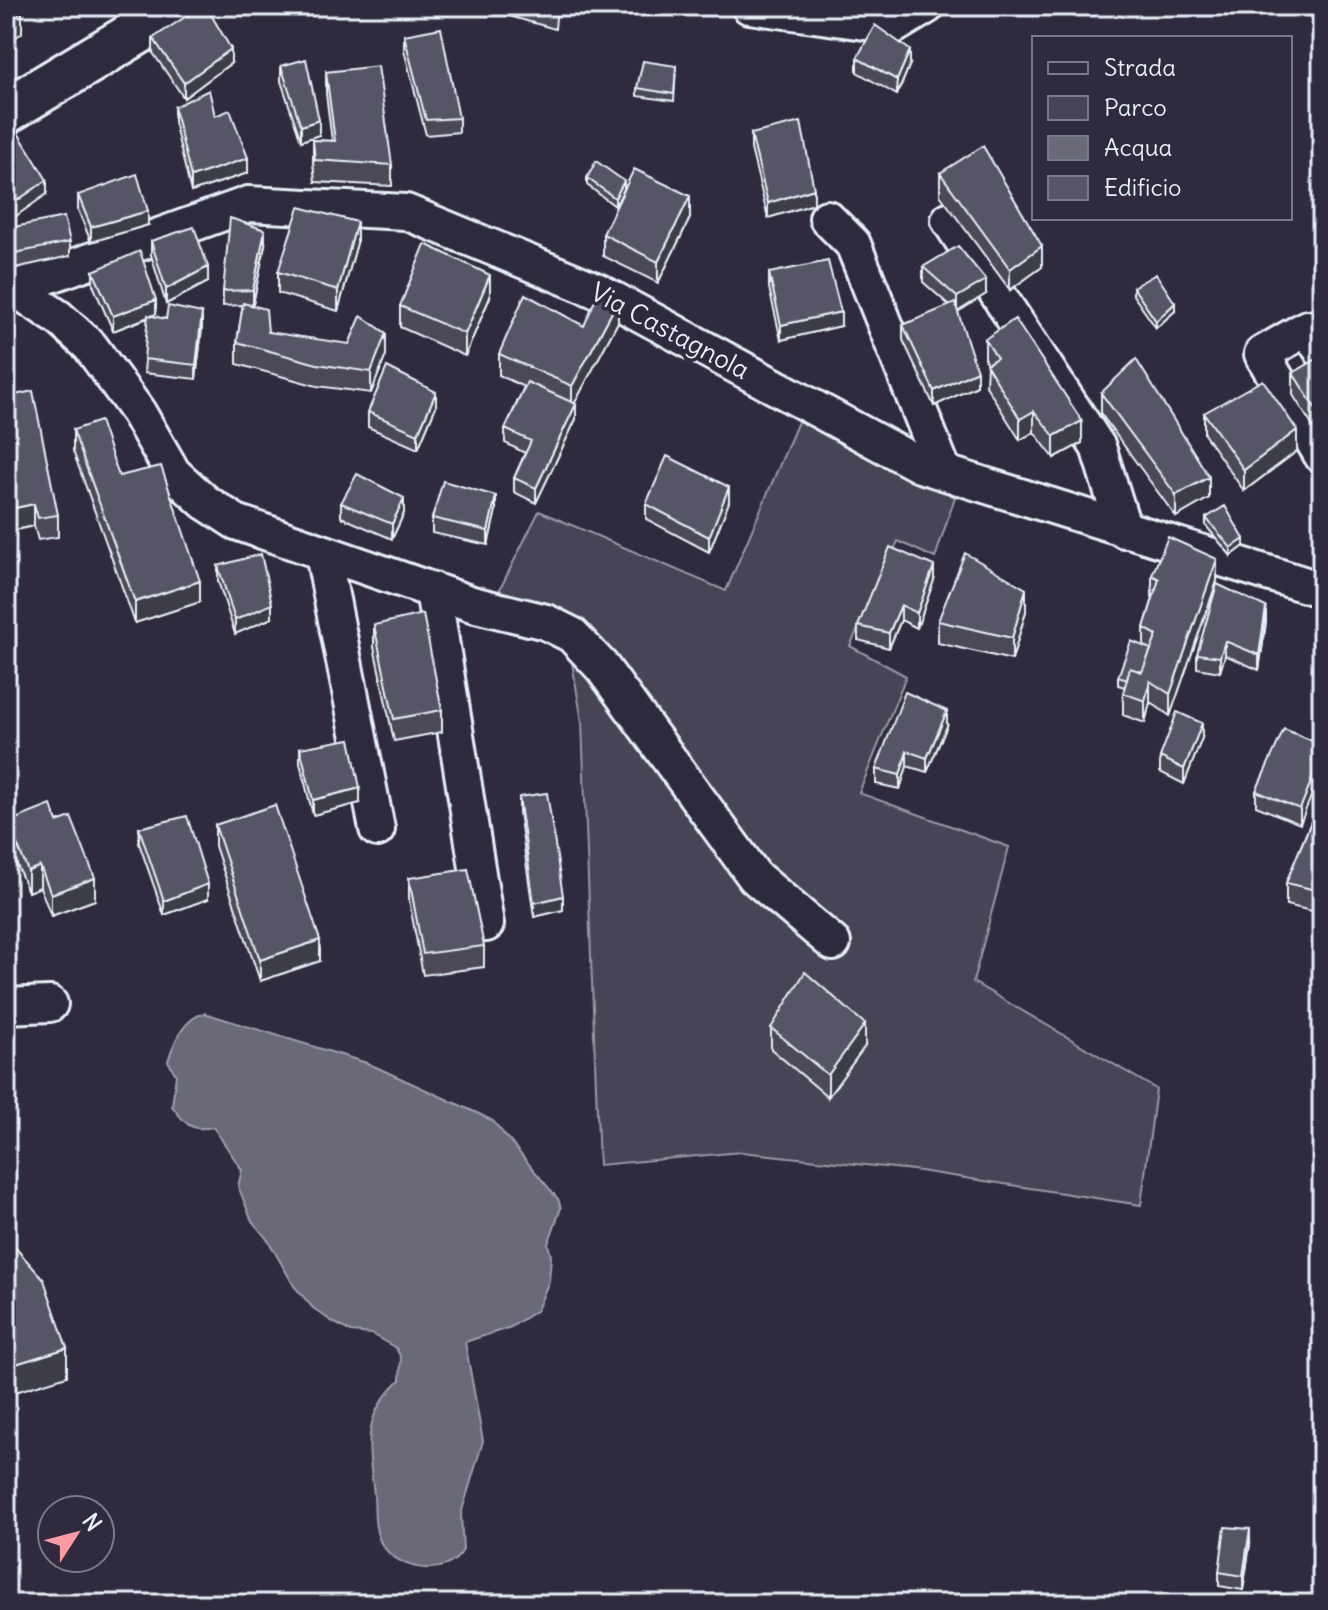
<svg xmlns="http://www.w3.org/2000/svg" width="1328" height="1610" font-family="Delius,sans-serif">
	<rect width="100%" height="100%" fill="#2f2a3d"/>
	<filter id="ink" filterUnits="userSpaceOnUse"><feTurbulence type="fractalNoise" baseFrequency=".0125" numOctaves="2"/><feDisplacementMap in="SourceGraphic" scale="16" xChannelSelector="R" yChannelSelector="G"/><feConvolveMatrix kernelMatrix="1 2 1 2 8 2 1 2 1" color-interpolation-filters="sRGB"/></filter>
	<g filter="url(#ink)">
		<!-- green -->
		<path fill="#464455" stroke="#979aa6" stroke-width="2" d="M800,417L955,497L935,558L898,541L850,646L906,676L859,793L1009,847L973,982L1156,1089L1141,1205L913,1170L741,1152L599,1165L582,722L571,656L496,597L539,511L726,591Z"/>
		<!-- water -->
		<path fill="#696978" stroke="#9c9fab" stroke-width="2" d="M204,1013L367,1063L477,1113L493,1121L558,1199L561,1208L548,1244L551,1256L549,1281L537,1310L511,1327L465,1342L483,1441L461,1514L463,1550C447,1580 394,1570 380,1541C372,1524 376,1504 373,1486C367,1441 364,1413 400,1380L401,1358L396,1348L371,1334L351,1332L331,1321L313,1308L294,1286L268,1240L252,1221L238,1186L242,1170L213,1127C191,1132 185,1124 172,1106L176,1075L168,1061C174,1041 184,1019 204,1013Z"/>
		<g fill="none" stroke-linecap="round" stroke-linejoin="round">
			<defs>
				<path id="minor" d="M749,6L894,26L927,6
					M827,218L853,244L944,472
					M949,220L1098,447L1124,530
					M14,288L59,318L90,346L138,412L173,473L205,502L236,522L472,604L546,622L572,635L602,667L755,877L833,943
					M6,291L248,204L406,212L598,291L920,465L1322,590
					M1322,351L1307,328L1262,354L1322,456
					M323,554L377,829
					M433,590L486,924
					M6,1006L50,1004"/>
				<path id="major" d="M6,111L181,6"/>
			</defs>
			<!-- minor casing -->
			<use href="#minor" stroke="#e8f1f8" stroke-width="40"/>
			<!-- major casing -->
			<use href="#major" stroke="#e8f1f8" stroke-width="50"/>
			<!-- minor -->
			<use href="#minor" stroke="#2f2a3d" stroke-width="34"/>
			<!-- major -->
			<use href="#major" stroke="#2f2a3d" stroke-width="44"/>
		</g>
		<!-- wall -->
		<path fill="#4b4957" stroke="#e8f1f8" stroke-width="2" d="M502,6H557L555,29L502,14Z
			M404,35L459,118V132L426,135L404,50Z
			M153,38L231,63L184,98L153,53Z
			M857,58L910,64L897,95L857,72Z
			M281,66L319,135L301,141L281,81Z
			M676,66L674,101L637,96V88Z
			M326,72L392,165V186L315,182L313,162V140L332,141L326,94Z
			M174,107L215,116L248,173L191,192L174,122Z
			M751,134L814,204L768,218L751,149Z
			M940,173L1042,267L1010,290L940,195Z
			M587,178L624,189L615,206L587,185Z
			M78,195L148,225L91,242L78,210Z
			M690,218L658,283L603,256V234Z
			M9,228L70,242V256L15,268L9,243Z
			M151,241L208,282L166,304L151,255Z
			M357,243L338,311L278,293V272Z
			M265,245L253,304L249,305L268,332L386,355L371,393L317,386L237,364V342L243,305L223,306V291Z
			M923,267L986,294L958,312L977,386L934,406L903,340V325L950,306L923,282Z
			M93,271L156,314L152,316L202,328L196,379L144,373L148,318L113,331L93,285Z
			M769,273L841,326L781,340L769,288Z
			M1133,287L1175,311L1156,328L1133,295Z
			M490,297L465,356L400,327V306Z
			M1322,306V339L1317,330V309Z
			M618,322L574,404L576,419L536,503L514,492V478L525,453L505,443V429L524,387L499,375V354L584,326Z
			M985,339L1082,443L1054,458L1034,432L1020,440L986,386L987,364L985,360Z
			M1322,356V441L1293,395V373Z
			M1101,393L1209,498L1176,517L1101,414Z
			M6,397L58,515V537L38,540L34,526L6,532Z
			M436,406L418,449L368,427V412Z
			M1204,413L1297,451L1244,491L1204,434Z
			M73,430L200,602L135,623L73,451Z
			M729,502L709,552L646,519V504Z
			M341,503L404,513L392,539L341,517Z
			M496,510L488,545L432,533V518Z
			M1206,518L1244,546L1231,556L1206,526Z
			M218,566L272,618L235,634L218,581Z
			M1152,575L1217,581L1170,716L1150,702L1145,723L1123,715V693L1125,687L1118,685V677L1144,646V628L1153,598L1152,597Z
			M934,580L917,628L901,620L889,648L858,640V626Z
			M1026,611L1012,660L938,643V621Z
			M1266,622L1259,670L1225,655L1220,672L1197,668V654Z
			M374,625L442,710V732L394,741L374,647Z
			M947,726L927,772L907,766L900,789L876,784V769Z
			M1322,727V744L1319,743V735Z
			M1202,738L1184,784L1160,772V757Z
			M1322,745L1300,824L1256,806V791Z
			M300,748L360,803L313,815L300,763Z
			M1322,795L1316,912L1286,905V883Z
			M519,797L563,910L534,917L519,812Z
			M8,822L95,900L51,916L40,887L28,892L8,843Z
			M215,825L320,961L260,981L215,846Z
			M139,828L208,899L164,915L139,843Z
			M409,878L484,946V967L423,975L409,900Z
			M771,1028L865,1046L828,1097L771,1049Z
			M1250,1544L1243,1590L1219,1586V1572Z"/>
		<!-- shaded-wall -->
		<path fill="#3d3c47" stroke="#e8f1f8" stroke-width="2" d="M22,11V33L6,44V22Z
			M231,49V63L184,98V83Z
			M910,50V64L897,95V80Z
			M319,120V135L301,141V126Z
			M248,158V173L191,192V177Z
			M47,180V194L6,223V208Z
			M624,181V189L615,206V198Z
			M814,189V204L768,218V203Z
			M690,196V218L658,283V262Z
			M148,211V225L91,242V227Z
			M357,222V243L338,311V290Z
			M265,230V245L253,304V290Z
			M1042,246V267L1010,290V269Z
			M208,267V282L166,304V289Z
			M490,275V297L465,356V334Z
			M986,280V294L957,312V297Z
			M156,300V314L113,331V316Z
			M618,301V322L572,408V386Z
			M1175,303V311L1156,328V321Z
			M841,312V326L781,340V325Z
			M202,313V328L196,379V365Z
			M386,333V355L371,393V372Z
			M977,371V386L934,406V391Z
			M436,392V406L418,449V434Z
			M576,404V419L536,503V488Z
			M1034,411V432L1020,440V419Z
			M1082,421V443L1054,458V436Z
			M1297,430V451L1244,491V470Z
			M1209,477V498L1176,517V495Z
			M729,487V502L709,552V537Z
			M496,496V510L488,545V531Z
			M404,498V513L392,539V524Z
			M34,504V526L6,532V510Z
			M1244,539V546L1231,556V548Z
			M1217,559V581L1170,716V694Z
			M934,566V580L917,628V613Z
			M200,581V602L135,623V602Z
			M1026,589V611L1012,660V638Z
			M272,604V618L235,634V620Z
			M901,605V620L889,648V633Z
			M1266,607V622L1259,670V655Z
			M1225,641V655L1220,672V657Z
			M1150,681V702L1145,723V701Z
			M947,711V726L927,772V758Z
			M1202,723V738L1184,784V769Z
			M907,751V766L900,789V775Z
			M1322,754V769L1300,824V809Z
			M10,778V800L6,801V780Z
			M360,788V803L313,815V800Z
			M40,866V887L28,892V871Z
			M1322,876V898L1316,912V890Z
			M95,878V900L51,916V894Z
			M208,884V899L164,915V901Z
			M563,896V910L534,917V903Z
			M320,940V961L260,981V960Z
			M865,1024V1046L828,1097V1075Z
			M67,1348V1376L6,1395V1367Z
			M1250,1529V1544L1243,1590V1576Z"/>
		<!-- building -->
		<path fill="#575565" stroke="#e8f1f8" stroke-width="2" d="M6,6H18L22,11L6,22Z
			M202,6H206L231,49L184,83L153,38Z
			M526,6H556L555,14Z
			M875,25L910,50L897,80L857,58Z
			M441,28L459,118L426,120L404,35Z
			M306,59L319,120L301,126L281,66Z
			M643,61L676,66L674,94L637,88Z
			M378,66L392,165L315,160L313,140L335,141L326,72Z
			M209,90L215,116L230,110L248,158L191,177L174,107Z
			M801,122L814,189L768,203L751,134Z
			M15,128L47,180L6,208V134Z
			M983,146L1042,246L1010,269L940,173Z
			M596,161L624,181L615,198L587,178Z
			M634,169L690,196L658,262L603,234Z
			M137,174L148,211L91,227L78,195Z
			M299,207L357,222L338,290L278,272Z
			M64,217L70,242L15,253L9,228Z
			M230,218L265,230L253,290L223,291Z
			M194,227L208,267L166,289L151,241Z
			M425,244L490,275L465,334L400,306Z
			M958,246L986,280L957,297L923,267Z
			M140,251L156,300L113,316L93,271Z
			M828,261L841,312L781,325L769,273Z
			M1156,274L1175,303L1156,321L1133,287Z
			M598,293L618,301L572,386L499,354L525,294L584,326Z
			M243,303L266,309L268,332L349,344L361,316L386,333L371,372L317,364L237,342Z
			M955,303L977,371L934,391L903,325Z
			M168,306L202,313L196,365L144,359L148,315L166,319Z
			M1322,306V317L1317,309Z
			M1015,319L1082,421L1054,436L1034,411L1020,419L986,364L997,358L985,339Z
			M1322,356V419L1293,373Z
			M1136,359L1209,477L1176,495L1101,393Z
			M387,367L436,392L418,434L368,412Z
			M1263,380L1297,430L1244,470L1204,413Z
			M527,382L576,404L536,488L514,478L531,441L505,429Z
			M33,391L58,515L38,518L34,504L6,510V487L11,486L6,472V397Z
			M100,421L119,476L161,466L200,581L135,602L73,430Z
			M667,456L729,487L709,537L646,504Z
			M357,474L404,498L392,524L341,503Z
			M443,481L496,496L488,531L432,518Z
			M1225,506L1244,539L1231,548L1206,518Z
			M1168,537L1217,559L1170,694L1150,681L1145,701L1123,693L1130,668L1142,672L1157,635L1144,628L1159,579L1152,575Z
			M890,547L934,566L917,613L901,605L889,633L858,626Z
			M965,553L1026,589L1012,638L938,621Z
			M261,554L272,604L235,620L218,566Z
			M1217,584L1266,607L1259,655L1225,641L1220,657L1197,654Z
			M423,614L442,710L394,719L374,625Z
			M1131,641L1151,649L1142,672L1130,668L1127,680L1118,677Z
			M905,692L947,711L927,758L907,751L900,775L876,769Z
			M1177,712L1202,723L1184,769L1160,757Z
			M1284,729L1322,745V754L1300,809L1256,791Z
			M350,739L360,788L313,800L300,748Z
			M6,769L10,778L6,780Z
			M547,793L563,896L534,903L519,797Z
			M1322,795V876L1316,890L1286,883Z
			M51,805L57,822L71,817L95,878L51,894L40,866L28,871L8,822Z
			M275,805L320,940L260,960L215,825Z
			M187,816L208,884L164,901L139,828Z
			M468,869L484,946L423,954L409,878Z
			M805,972L865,1024L828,1075L771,1028Z
			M6,1237L44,1280L67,1348L6,1367Z
			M1225,1527L1250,1529L1243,1576L1219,1572Z
			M1276,1593L1322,1601V1604H1276Z"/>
	</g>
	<g text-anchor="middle" stroke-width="7" stroke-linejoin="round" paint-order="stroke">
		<!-- street labels -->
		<g font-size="26" fill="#e8f1f8" stroke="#2f2a3d">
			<text transform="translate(670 331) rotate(28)" y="9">Via Castagnola</text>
		</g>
	</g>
	<!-- margin -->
	<rect width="1328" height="1610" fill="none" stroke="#2f2a3d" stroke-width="32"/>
	<rect x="16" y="16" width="1296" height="1578" fill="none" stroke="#e8f1f8" stroke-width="3" filter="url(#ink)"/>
	<!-- legend -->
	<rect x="1032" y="36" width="260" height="184" fill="#2f2a3d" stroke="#797a88" stroke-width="2"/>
	<rect x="1048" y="62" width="40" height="12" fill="#2f2a3d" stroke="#797a88" stroke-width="2"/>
	<text x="1104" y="76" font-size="24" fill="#e8f1f8">Strada</text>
	<rect x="1048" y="96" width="40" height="24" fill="#464455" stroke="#797a88" stroke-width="2"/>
	<text x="1104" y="116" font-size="24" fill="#e8f1f8">Parco</text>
	<rect x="1048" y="136" width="40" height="24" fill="#696978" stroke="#797a88" stroke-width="2"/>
	<text x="1104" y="156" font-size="24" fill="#e8f1f8">Acqua</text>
	<rect x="1048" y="176" width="40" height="24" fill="#575565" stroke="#797a88" stroke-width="2"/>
	<text x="1104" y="196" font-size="24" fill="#e8f1f8">Edificio</text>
	<!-- north arrow -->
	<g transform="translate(76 1534) rotate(54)"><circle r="38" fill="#2f2a3d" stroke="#797a88" stroke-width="2"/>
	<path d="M0-6L14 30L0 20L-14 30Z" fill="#ff9aa2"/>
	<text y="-12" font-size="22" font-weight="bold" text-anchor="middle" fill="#e8f1f8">N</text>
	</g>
</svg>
